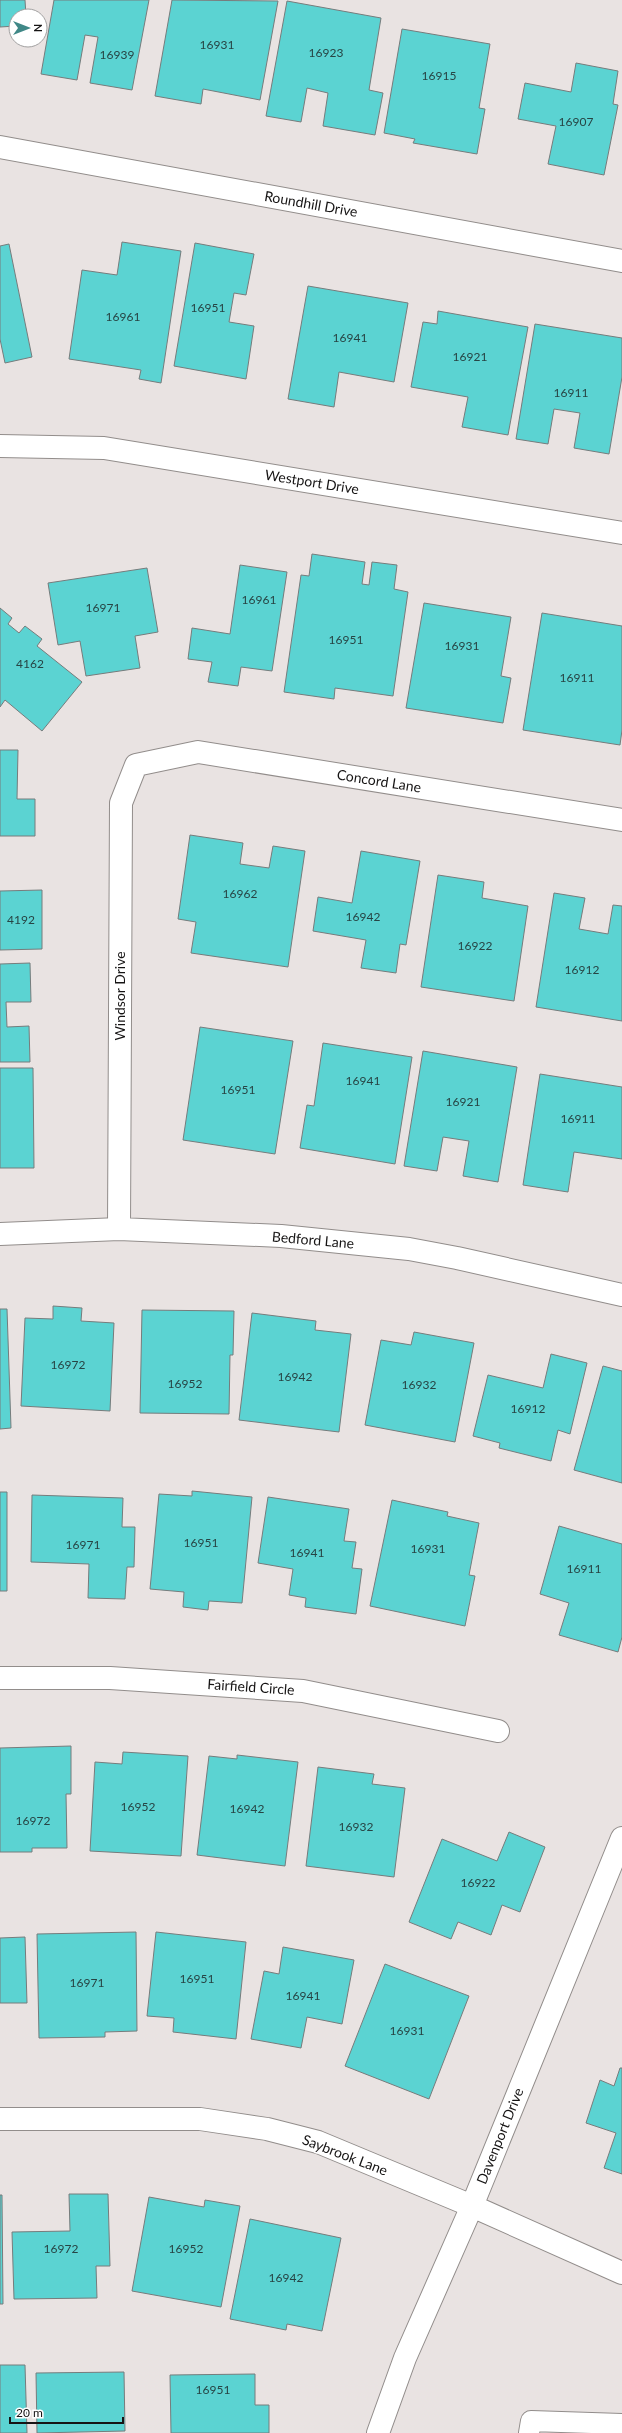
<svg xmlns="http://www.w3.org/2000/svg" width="622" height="2433" font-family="Lato,sans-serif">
	<rect width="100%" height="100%" fill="#e9e3e2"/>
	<!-- building -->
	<path fill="#5bd3d2" stroke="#767c7c" d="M0,0H25L26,16H16V26L0,27Z
		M54,0H149L132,90L90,83L98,37L85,35L77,80L41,74Z
		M172,0L278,1L260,100L203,89L201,104L155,96Z
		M287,1L381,18L369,90L383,93L375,135L323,126L328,93L307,88L301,122L266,116Z
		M402,29L490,44L479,108L485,109L477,154L413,143L415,139L384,133Z
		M576,63L618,71L613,104L618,105L604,175L548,164L556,126L518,119L525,83L571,92Z
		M122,242L181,251L161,383L139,379L141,370L69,359L82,270L117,275Z
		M195,243L254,254L246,295L234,293L229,322L254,326L246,379L174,366Z
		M9,244L32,357L5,363L0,339V246Z
		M308,286L408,303L394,382L339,372L334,407L288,399Z
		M438,311L528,327L508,435L462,427L468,397L411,387L423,322L437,324Z
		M535,324L622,338V377L609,454L574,448L580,413L554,409L548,444L516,439Z
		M312,554L365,562L362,584L369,585L372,562L397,565L394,589L408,592L393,696L335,688L334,699L284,692L301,575L309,576Z
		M240,565L287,572L272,671L241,667L238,686L208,682L212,662L188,659L192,628L230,634Z
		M147,568L158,632L135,636L140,668L86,676L80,641L58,645L48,583Z
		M424,603L511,617L501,676L511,678L503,723L406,708Z
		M0,608L12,618L8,624L19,633L25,626L42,639L37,646L82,682L42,731L5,700L0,707Z
		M542,613L622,626V730L620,745L523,730Z
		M0,750H18L17,799H35V836H0Z
		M190,835L243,843L240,864L269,868L273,846L305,851L288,967L191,953L196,922L178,919Z
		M361,851L420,861L406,945L400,944L396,973L361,968L366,940L313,931L318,897L352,903Z
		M438,875L484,882L482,898L528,906L514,1001L421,987Z
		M42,890V949L0,950V891Z
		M554,893L585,898L579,929L608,934L613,905L622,906V1021L536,1007Z
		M30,963L31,1002H6L7,1027L29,1026L30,1062H0V964Z
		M200,1027L293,1041L275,1154L183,1140Z
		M323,1043L412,1057L395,1164L300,1148L307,1105L314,1106Z
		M423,1051L517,1067L498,1182L463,1176L469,1141L443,1137L437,1171L404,1166Z
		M0,1068H33L34,1168H0Z
		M540,1074L622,1087V1159L574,1152L568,1192L523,1185Z
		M53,1306L82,1308L81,1321L114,1323L110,1411L21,1406L25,1318L53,1319Z
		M0,1309H7L11,1428L0,1429Z
		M142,1310L234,1311L233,1355H230L229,1414L140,1413Z
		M252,1313L316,1321L315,1330L351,1334L339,1432L239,1420Z
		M414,1332L474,1343L455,1442L365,1425L381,1340L411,1345Z
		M551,1354L587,1363L570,1434L558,1430L551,1461L499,1448L500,1443L473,1436L488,1375L543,1388Z
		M603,1366L622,1371V1483L574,1470Z
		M192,1491L252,1497L242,1603L209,1601L208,1610L183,1607L184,1592L150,1589L159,1494L192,1496Z
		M0,1492H7V1591H0Z
		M32,1495L123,1498L122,1527H135L134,1567H127L125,1599L88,1598L89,1564L31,1562Z
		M268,1497L349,1509L344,1541L356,1542L352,1568L362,1569L356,1614L305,1607L306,1598L289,1595L293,1569L258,1563Z
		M392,1500L448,1512L447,1516L479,1523L469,1575L475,1576L465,1626L370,1606Z
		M559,1526L622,1544V1637L618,1652L559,1635L569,1603L540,1594Z
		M71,1746V1794H66L67,1848H32V1852H0V1748Z
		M123,1752L188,1756L181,1856L90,1851L95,1762L122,1764Z
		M237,1755L298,1762L285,1866L197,1855L209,1756L237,1759Z
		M318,1767L374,1774L372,1784L405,1788L394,1877L306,1866Z
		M509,1832L545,1847L520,1912L502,1905L491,1935L458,1922L451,1939L409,1922L442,1839L497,1861Z
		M136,1932L137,2031L105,2032V2037L39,2038L37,1934Z
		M156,1932L246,1942L236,2039L173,2032L174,2018L147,2016Z
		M25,1937L27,2003H0V1938Z
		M283,1947L354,1960L342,2024L307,2017L301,2048L251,2039L264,1971L279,1974Z
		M385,1964L469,1996L429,2099L345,2066Z
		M620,2068H622V2174L604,2168L616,2133L586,2123L600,2080L614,2086Z
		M69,2194H108L110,2266H96L97,2298L14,2299L12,2232L70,2231Z
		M0,2195H2L3,2304H0Z
		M149,2197L204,2207L205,2200L240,2206L221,2307L132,2291Z
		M250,2219L341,2238L322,2331L287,2324L286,2330L230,2319Z
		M0,2365H25L27,2433H0Z
		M124,2372L125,2431L37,2433L36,2373Z
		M255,2374V2405H269V2433H171L170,2375Z"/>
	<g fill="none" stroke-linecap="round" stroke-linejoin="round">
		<defs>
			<path id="service" d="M529,2433L531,2421L622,2424"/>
			<path id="minor" d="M0,147L622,261
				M0,446L104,448L622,533
				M119,1229L121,803L136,765L198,752L622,820
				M0,1234L119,1229L281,1236L409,1249L457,1258L622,1295
				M0,1678H110L303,1691L498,1731
				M0,2119H200L267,2129L318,2142L472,2206"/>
			<path id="tertiary" d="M472,2206L622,2273
				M378,2433L405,2358L472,2206L622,1838"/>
		</defs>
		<!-- service casing -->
		<use href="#service" stroke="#928d8b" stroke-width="22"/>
		<!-- minor casing -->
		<use href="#minor" stroke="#928d8b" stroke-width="24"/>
		<!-- tertiary casing -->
		<use href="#tertiary" stroke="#928d8b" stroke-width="24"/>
		<!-- service -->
		<use href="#service" stroke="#fff" stroke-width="20"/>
		<!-- minor -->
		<use href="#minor" stroke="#fff" stroke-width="22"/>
		<!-- tertiary -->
		<use href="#tertiary" stroke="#fff" stroke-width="22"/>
	</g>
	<g text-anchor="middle" stroke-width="3" stroke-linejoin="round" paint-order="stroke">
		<!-- number labels -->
		<g font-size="12" fill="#274444">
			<text x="217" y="49">16931</text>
			<text x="326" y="57">16923</text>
			<text x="117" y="59">16939</text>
			<text x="439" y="80">16915</text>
			<text x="576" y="126">16907</text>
			<text x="208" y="312">16951</text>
			<text x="123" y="321">16961</text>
			<text x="350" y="342">16941</text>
			<text x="470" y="361">16921</text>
			<text x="571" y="397">16911</text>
			<text x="259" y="604">16961</text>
			<text x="103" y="612">16971</text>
			<text x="346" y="644">16951</text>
			<text x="462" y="650">16931</text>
			<text x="30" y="668">4162</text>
			<text x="577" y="682">16911</text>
			<text x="240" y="898">16962</text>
			<text x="363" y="921">16942</text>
			<text x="21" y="924">4192</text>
			<text x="475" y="950">16922</text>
			<text x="582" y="974">16912</text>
			<text x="363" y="1085">16941</text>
			<text x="238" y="1094">16951</text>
			<text x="463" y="1106">16921</text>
			<text x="578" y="1123">16911</text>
			<text x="68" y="1369">16972</text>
			<text x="295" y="1381">16942</text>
			<text x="185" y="1388">16952</text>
			<text x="419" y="1389">16932</text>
			<text x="528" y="1413">16912</text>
			<text x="201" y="1547">16951</text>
			<text x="83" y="1549">16971</text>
			<text x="428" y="1553">16931</text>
			<text x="307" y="1557">16941</text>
			<text x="584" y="1573">16911</text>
			<text x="138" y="1811">16952</text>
			<text x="247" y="1813">16942</text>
			<text x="33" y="1825">16972</text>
			<text x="356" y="1831">16932</text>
			<text x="478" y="1887">16922</text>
			<text x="197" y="1983">16951</text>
			<text x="87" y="1987">16971</text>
			<text x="303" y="2000">16941</text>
			<text x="407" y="2035">16931</text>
			<text x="61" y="2253">16972</text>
			<text x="186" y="2253">16952</text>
			<text x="286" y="2282">16942</text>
			<text x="213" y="2394">16951</text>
		</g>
		<!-- street labels -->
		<g font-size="14" fill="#161414" stroke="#fff">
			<text transform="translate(311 204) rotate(10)" y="5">Roundhill Drive</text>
			<text transform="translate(312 482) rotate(9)" y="5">Westport Drive</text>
			<text transform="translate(379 781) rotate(9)" y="5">Concord Lane</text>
			<text transform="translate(120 996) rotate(-90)" y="5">Windsor Drive</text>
			<text transform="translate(313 1240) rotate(5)" y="5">Bedford Lane</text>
			<text transform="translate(251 1687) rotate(4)" y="5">Fairfield Circle</text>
			<text transform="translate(500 2136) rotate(-68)" y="5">Davenport Drive</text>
			<text transform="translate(345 2155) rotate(21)" y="5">Saybrook Lane</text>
		</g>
	</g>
	<!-- north arrow -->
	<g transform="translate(28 28) rotate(90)"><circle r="19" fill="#ffffff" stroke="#a2a1a1"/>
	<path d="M0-3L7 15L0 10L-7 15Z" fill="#408887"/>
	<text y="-6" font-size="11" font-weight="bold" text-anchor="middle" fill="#161414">N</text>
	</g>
	<!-- scale -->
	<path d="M10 2417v6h113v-6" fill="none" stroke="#161414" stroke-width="2"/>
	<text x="16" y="2417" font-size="12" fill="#161414" stroke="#ffffff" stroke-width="3" paint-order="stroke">20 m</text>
</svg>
